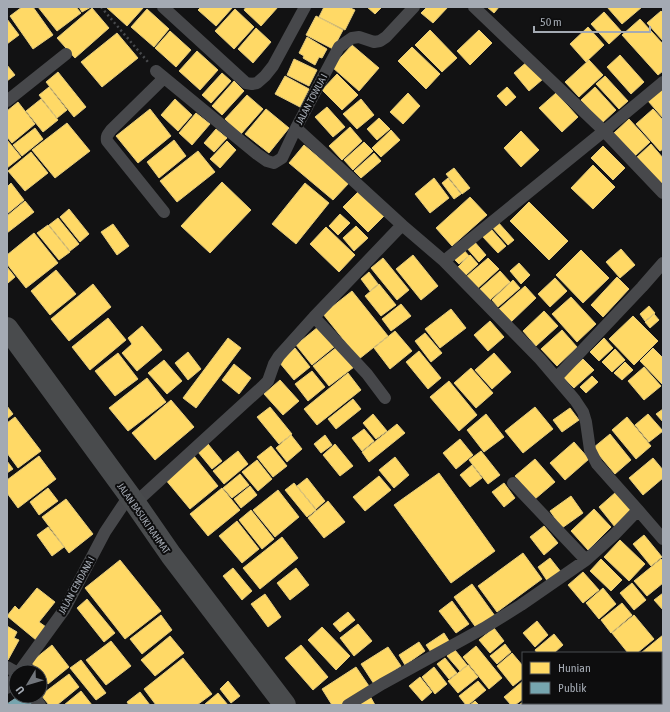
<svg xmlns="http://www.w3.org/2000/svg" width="670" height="712" font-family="'Asap Condensed',sans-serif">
	<rect width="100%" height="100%" fill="#121213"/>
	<!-- homes -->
	<path fill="#ffd966" stroke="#e4cb7d" d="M22,7H33L53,35L33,49L10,16Z
		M38,7H76L81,13L57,31Z
		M79,7H91L82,12Z
		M106,7H144L127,26Z
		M201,7H233L216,26L198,10Z
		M246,7H278L261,26L244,10Z
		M324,7H348L355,10L345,30L319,17Z
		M367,7H382L375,14Z
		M427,7H448L433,23L421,13Z
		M487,7H499L494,13Z
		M607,7H642L622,24Z
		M92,8L109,28L75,58L57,38Z
		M147,9L169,29L154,47L131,27Z
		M235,9L254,27L234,49L215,31Z
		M661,11L663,13V41L647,23Z
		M604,12L622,32L609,44L591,24Z
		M316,16L343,30L333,49L306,35Z
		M7,19L19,35L7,44Z
		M640,19L663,44V71L658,75L622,35Z
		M588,27L604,45L586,62L570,44Z
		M256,28L271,42L253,63L238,49Z
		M430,30L457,58L442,72L415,45Z
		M479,30L492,43L470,65L457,51Z
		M170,31L191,50L176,67L155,48Z
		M117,33L138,58L102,87L81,62Z
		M307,37L327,49L322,58L319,57L315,65L303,58L304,56L299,53Z
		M352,45L379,68L359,91L332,67Z
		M412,47L440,74L426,89L398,61Z
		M197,51L218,70L200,90L179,71Z
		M620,55L644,82L631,94L607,67Z
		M294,59L317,70L309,86L287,75Z
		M589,60L603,75L579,97L565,82Z
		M528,61L543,79L529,91L514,73Z
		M7,65L15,75L7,81Z
		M58,72L86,107L74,117L46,82Z
		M222,73L231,81L211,103L202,95Z
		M337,74L358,95L342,110L322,90Z
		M285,76L309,89L300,107L275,94Z
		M605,76L628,101L619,109L596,84Z
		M234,81L244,91L222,115L212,106Z
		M49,87L67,110L57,118L39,95Z
		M507,87L516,97L506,106L497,96Z
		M595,87L616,110L602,123L581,100Z
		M663,88V118L648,101Z
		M408,93L420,106L403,124L390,112Z
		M556,93L578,117L562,132L539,108Z
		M247,95L263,109L241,134L225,119Z
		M41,99L58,120L43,132L26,111Z
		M175,99L192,115L178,131L161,115Z
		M361,99L374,115L357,129L343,114Z
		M18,102L35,124L12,143L7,137V111Z
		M327,107L345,127L333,137L315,117Z
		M150,109L171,136L138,163L116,136Z
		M266,109L289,128L269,153L245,134Z
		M653,109L663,120V149L660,151L636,124Z
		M196,113L210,124L192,145L179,133Z
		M379,118L390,129L377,140L367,129Z
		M629,119L650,142L635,156L614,133Z
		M67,123L90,151L55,178L32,150Z
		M350,127L362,141L342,160L329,146Z
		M35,128L43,139L22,156L13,145Z
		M216,129L227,138L214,152L204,143Z
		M391,130L400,140L381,157L372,148Z
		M521,131L539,150L521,167L504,148Z
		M7,140L21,157L7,168Z
		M174,140L186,156L159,178L147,162Z
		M227,141L236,150L220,168L210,159Z
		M364,142L373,151L353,170L344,160Z
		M651,144L663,158V188L636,158Z
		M304,145L349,183L333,200L289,163Z
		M603,146L625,168L613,180L591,158Z
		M198,151L215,172L177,202L160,181Z
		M31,152L48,173L25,191L8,171Z
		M374,153L381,161L361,178L354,171Z
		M593,165L615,187L593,209L571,188Z
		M454,168L470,188L462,194L446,174Z
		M434,178L449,198L430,213L415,194Z
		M448,178L461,194L454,199L442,183Z
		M222,182L251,210L210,253L181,226Z
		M11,183L24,200L7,214V187Z
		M305,183L329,203L296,244L272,224Z
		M359,191L384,216L368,232L343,207Z
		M470,197L487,215L452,246L436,228Z
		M25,201L34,212L7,233V216Z
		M529,202L568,241L549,260L510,221Z
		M69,209L89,234L80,242L60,217Z
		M340,214L350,223L338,235L329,226Z
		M58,218L79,244L70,251L49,225Z
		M497,221L514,240L508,245L491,226Z
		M113,224L129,246L117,255L101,232Z
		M48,225L70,252L59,260L37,233Z
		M356,226L368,238L354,251L343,238Z
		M326,227L355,255L339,272L310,244Z
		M491,229L506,246L498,253L482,236Z
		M34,233L58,263L26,288L7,264V255Z
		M473,240L486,255L479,262L466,247Z
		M463,249L469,256L459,264L453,258Z
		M621,249L635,265L620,278L606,262Z
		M581,250L609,278L583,303L556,275Z
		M413,255L438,286L421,300L396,269Z
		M470,255L478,264L465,276L457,268Z
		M383,258L409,290L397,300L371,268Z
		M488,258L499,269L477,289L466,277Z
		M519,263L530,275L521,284L510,271Z
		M7,267L15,277L8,283L7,282Z
		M56,270L76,294L50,315L31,291Z
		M500,271L510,282L490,300L480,289Z
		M369,272L378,284L370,291L361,279Z
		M617,277L629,289L603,317L591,305Z
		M555,278L567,291L550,307L538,294Z
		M513,280L520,288L498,307L492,300Z
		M93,284L111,307L69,341L51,319Z
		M379,284L396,305L381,316L365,296Z
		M525,286L536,298L511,322L499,309Z
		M352,291L388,336L359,359L323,314Z
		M571,297L596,324L577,342L552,314Z
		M401,304L411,316L391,331L382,319Z
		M649,306L655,313L645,321L640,314Z
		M451,309L466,328L440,348L425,329Z
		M544,311L558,326L536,346L523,331Z
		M654,314L659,320L650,328L645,322Z
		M633,316L658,341L634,365L609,339Z
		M108,318L126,340L90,370L72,347Z
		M490,321L504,337L488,351L474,335Z
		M142,326L162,350L137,371L122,353L132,344L128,338Z
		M318,327L334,347L312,365L296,345Z
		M562,330L577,347L557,366L541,349Z
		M395,331L412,351L390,369L374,348Z
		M425,333L442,353L431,362L415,341Z
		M228,338L241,348L196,408L183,398Z
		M604,338L613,348L599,361L590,352Z
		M337,347L354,367L329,386L313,366Z
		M295,348L310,367L294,380L279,362Z
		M653,348L663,358V383L662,384L640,361Z
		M615,349L625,360L612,372L602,362Z
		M419,351L441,378L428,389L406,362Z
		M188,352L201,369L188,380L175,363Z
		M118,353L138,379L115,396L95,371Z
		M494,353L511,372L492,389L475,370Z
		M583,359L594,370L574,388L563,377Z
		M164,360L182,381L167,394L148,373Z
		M625,362L633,370L622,380L614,373Z
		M234,364L251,378L239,394L222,380Z
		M644,367L661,386L644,400L628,381Z
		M471,368L493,393L476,408L454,383Z
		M312,371L325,387L308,401L295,384Z
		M348,373L361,390L317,425L304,409Z
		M592,376L598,382L586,393L580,387Z
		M147,378L166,402L128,431L109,408Z
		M280,380L299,401L283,415L264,394Z
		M449,381L477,415L459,431L430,397Z
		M353,399L361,409L336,429L328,419Z
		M171,400L194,427L155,460L132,433Z
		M7,406L13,414L7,419Z
		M270,407L292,434L279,444L257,417Z
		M535,407L553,429L523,453L505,431Z
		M570,408L579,420L562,432L553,420Z
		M663,409V422L656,414Z
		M373,414L387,431L376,439L363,423Z
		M486,414L504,437L484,452L467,430Z
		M648,414L663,431L649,442L635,425Z
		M15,417L41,451L18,468L7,453V423Z
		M627,417L651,446L636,459L612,430Z
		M397,424L405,433L369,462L362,452Z
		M364,429L374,441L362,451L352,438Z
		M610,434L631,460L615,474L593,448Z
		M291,435L302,449L287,462L276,448Z
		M325,435L332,445L321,453L314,444Z
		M460,439L473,455L456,469L443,453Z
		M574,442L589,459L565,480L550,463Z
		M208,444L222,461L212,469L198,452Z
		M335,444L353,466L340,476L323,455Z
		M271,446L287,466L273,477L257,457Z
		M238,451L248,464L224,484L213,471Z
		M481,451L500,475L488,484L469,460Z
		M39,456L56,479L18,508L7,493V480Z
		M194,456L218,486L190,509L165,479Z
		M395,457L409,475L394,488L379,470Z
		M653,458L663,470V478L643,495L629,478Z
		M535,459L555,482L535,499L515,476Z
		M257,460L272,479L258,491L242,472Z
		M7,461L13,469L7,473Z
		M472,465L482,478L470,487L460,475Z
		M439,473L495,551L451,583L394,505Z
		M240,474L249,485L232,498L223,488Z
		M379,476L391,490L365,511L353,497Z
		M307,478L325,501L316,509L297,486Z
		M294,483L316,510L307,517L285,490Z
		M504,483L515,498L504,507L492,492Z
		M250,486L257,495L241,508L234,499Z
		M48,488L58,501L39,515L30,502Z
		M222,488L240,510L208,536L190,514Z
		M278,490L299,517L275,537L253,510Z
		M616,492L633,512L615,527L599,507Z
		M571,496L583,513L562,528L550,511Z
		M66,499L93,534L69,553L42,517Z
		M328,501L345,522L324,538L308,518Z
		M594,509L611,527L588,550L571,531Z
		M251,510L274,539L262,549L239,520Z
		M237,521L259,549L242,563L219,536Z
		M544,526L558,543L544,555L530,537Z
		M48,527L64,547L52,556L37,535Z
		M644,535L662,557L651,566L633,544Z
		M282,537L298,558L260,589L243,568Z
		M620,540L645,564L629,581L604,557Z
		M523,553L542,579L497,612L478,586Z
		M550,558L561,572L548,582L538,567Z
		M601,559L622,580L611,591L590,571Z
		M661,559L663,561V583L647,596L634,581Z
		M120,560L161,611L125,639L85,588Z
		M233,568L252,591L242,600L223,576Z
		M296,568L309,585L290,600L277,583Z
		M583,572L599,590L583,603L568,585Z
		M632,583L646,600L634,610L620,593Z
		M472,584L495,616L477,629L454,597Z
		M37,588L55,602L39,622L46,627L36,640L7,616L15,606L19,610Z
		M603,588L616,604L599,619L586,603Z
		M663,593V610L654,600Z
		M265,594L281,617L268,627L251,604Z
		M87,599L115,633L104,642L77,608Z
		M452,601L469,624L456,633L439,611Z
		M622,603L632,615L611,633L601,620Z
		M348,612L355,620L340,632L333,624Z
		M161,615L172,630L142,654L130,639Z
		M634,615L654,639L637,653H628L612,633Z
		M537,621L548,635L535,647L523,633Z
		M358,624L372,641L354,656L340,638Z
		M7,626L17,632L14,638L19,640L8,660L7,659Z
		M322,627L350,656L336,670L308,640Z
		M494,628L504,641L490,653L479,640Z
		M444,633L451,644L433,655L426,645Z
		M554,634L563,645L554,653H537L535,650Z
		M663,635V685L661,687V653H641Z
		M170,636L184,653L155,676L141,660Z
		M111,641L131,666L106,685L86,660Z
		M419,642L425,651L405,665L399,655Z
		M505,644L511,652L497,664L490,656Z
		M52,645L69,667L48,684L40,673V672H39L31,662Z
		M301,645L328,677L313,690L285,658Z
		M476,646L502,678L489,689L463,657Z
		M388,647L401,666L374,684L361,664Z
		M455,650L467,665L460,671L447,656Z
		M512,653L523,666V678L513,686L497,666Z
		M183,658L212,694L197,705H156L144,689Z
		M445,658L457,673L449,679L437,664Z
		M81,660L106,693L96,700L70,668Z
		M468,665L478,677L458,693L448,681Z
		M356,667L371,689L346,705H332L322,689Z
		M434,667L447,684L435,694L422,677Z
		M69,674L79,687L57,705H49L41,695Z
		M420,677L432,692L422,701L409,686Z
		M228,681L240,696L231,703L220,689Z
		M478,681L486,690L468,705H466L459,696Z
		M523,681V699L515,705H511L504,697Z
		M663,689V705H643L645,703H661V690Z
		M81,691L92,705H64Z
		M140,692L150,705H129L127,702Z
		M218,693L228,705H206L205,704Z
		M370,696L375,705H355Z
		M475,701L479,705H470Z
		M523,702V703H539L541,705H519Z"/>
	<!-- public -->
	<path fill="#76a5af" stroke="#84a6b0" d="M19,696H26L32,705H7V704Z"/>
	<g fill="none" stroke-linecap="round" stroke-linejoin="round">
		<!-- path -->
		<path stroke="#484a4d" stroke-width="2.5" stroke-dasharray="2 3" stroke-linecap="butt" d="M101,7L148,62"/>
		<!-- street -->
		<path stroke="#47484b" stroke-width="12" d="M163,7L246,83L252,84L257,83L265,76L273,66L305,7
			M474,7L604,131L663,82
			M156,71L257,154L267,161L274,163L282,158L296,128
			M164,78L111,130C108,134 106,136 107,141L164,212
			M7,101L66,54
			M402,225L296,128L339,47L352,38L359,37L374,42L380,41L386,37L414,7
			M444,261L604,131L663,193
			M314,317L367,374L385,398
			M556,378L642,287L663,263
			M513,483L586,560
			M135,503L262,387L268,381L274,364L279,356L314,317L402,225L444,261L540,359L575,400L583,412L586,422L590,450L597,464L638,510
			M7,667L16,672
			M19,672L64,610L105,532L129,496
			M7,688L16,676
			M34,696L40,705
			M348,705L382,684L484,628L521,605L586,560L614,535L638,510L663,539"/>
		<!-- highway -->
		<path stroke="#494b4d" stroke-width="22" d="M7,328L135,503L171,555L285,705"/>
	</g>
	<g text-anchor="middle" stroke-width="4" stroke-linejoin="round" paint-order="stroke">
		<!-- street labels -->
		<g font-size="10" fill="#a4aab3" stroke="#0d0d0e">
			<text transform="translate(311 99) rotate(-62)" y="4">JALAN TOWUA I</text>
			<text transform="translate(144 518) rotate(55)" y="4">JALAN BASUKI RAHMAT</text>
			<text transform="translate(76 585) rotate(-61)" y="4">JALAN CENDANA I</text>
		</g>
	</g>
	<!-- border -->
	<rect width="670" height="712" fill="none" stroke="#a4aab3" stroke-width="16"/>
	<!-- legend -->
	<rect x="522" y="652" width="140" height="52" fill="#0d0d0e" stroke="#494c50"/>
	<rect x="530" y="662" width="20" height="12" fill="#ffd966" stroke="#494c50"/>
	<text x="558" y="672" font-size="12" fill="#a4aab3">Hunian</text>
	<rect x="530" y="682" width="20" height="12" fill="#76a5af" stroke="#494c50"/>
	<text x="558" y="692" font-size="12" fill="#a4aab3">Publik</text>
	<!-- north arrow -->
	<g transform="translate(28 684) rotate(232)"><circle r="19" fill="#0d0d0e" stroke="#494c50"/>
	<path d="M0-3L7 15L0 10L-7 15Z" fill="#71757b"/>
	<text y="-6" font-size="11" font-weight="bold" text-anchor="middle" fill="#a4aab3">U</text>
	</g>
	<!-- scale -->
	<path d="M534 26v6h116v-6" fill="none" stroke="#a4aab3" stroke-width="2"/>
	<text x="540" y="26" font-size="12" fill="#a4aab3" stroke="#0d0d0e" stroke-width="3" paint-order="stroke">50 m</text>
</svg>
